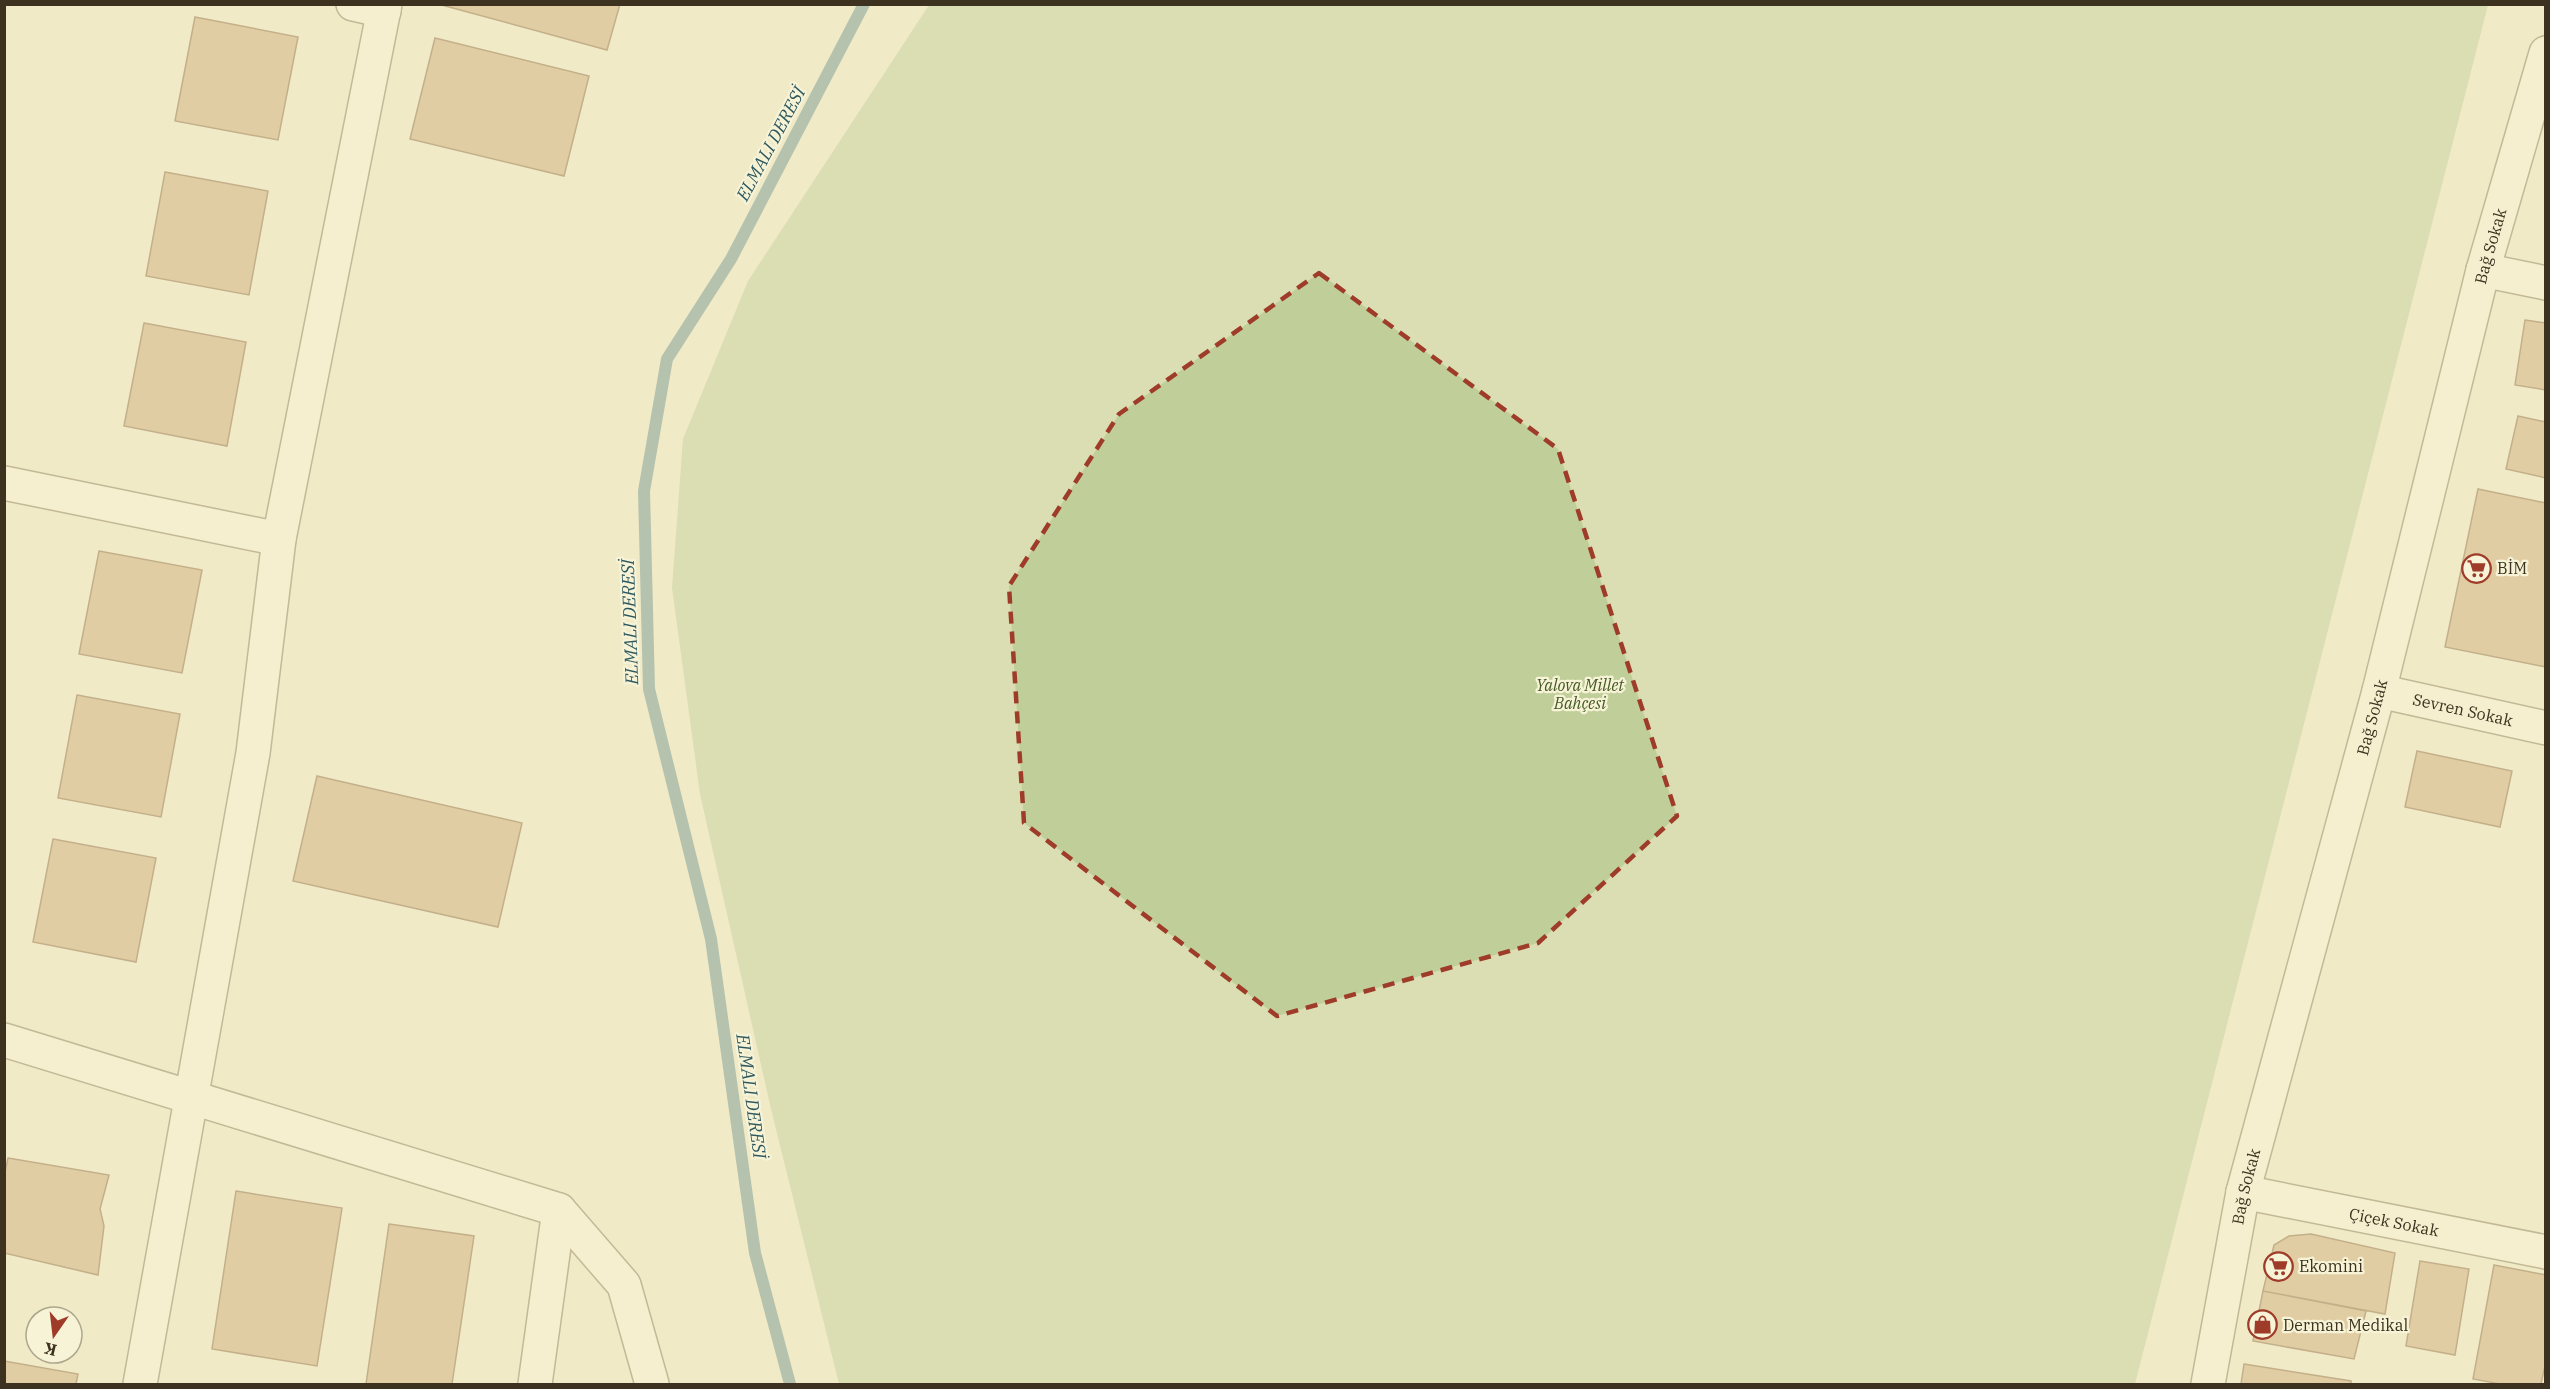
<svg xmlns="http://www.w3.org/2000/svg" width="2550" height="1389" font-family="'IBM Plex Serif',serif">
	<rect width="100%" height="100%" fill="#f0eac7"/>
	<!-- green -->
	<path fill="#c0cf9a" d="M929,5H2488L2135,1384H839L771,1109L700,794L672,588L683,439L748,281Z"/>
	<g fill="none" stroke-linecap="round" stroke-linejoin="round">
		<!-- stream -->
		<path stroke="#6e9390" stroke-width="12" d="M790,1384L755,1253L711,939L649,689L644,491L667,359L731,259L864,4"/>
	</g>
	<!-- building -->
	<path fill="#cfac7b" stroke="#8d6b40" stroke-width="1.5" d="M438,4H620L607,50Z
		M195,17L298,37L278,140L175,121Z
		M435,38L589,76L564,176L410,139Z
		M165,172L268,191L249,295L146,276Z
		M2525,320L2546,323V390L2515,385Z
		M144,323L246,342L227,446L124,426Z
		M2518,416L2546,422V478L2506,469Z
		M2478,489L2546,503V667L2445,647Z
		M99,551L202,570L182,673L79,654Z
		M77,695L180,714L161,817L58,798Z
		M2417,751L2512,771L2500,827L2405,807Z
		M317,776L522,823L498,927L293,881Z
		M53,839L156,858L136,962L33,942Z
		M8,1158L109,1175L100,1209L104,1226L98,1275L4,1253V1177Z
		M236,1191L342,1208L317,1366L212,1349Z
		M389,1224L474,1236L452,1384H366Z
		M2311,1234L2395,1253L2385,1314L2263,1291L2274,1245L2289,1236Z
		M2420,1261L2469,1269L2455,1355L2406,1346Z
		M2494,1265L2546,1275V1361L2541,1384H2500L2473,1379Z
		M2263,1291L2366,1311L2354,1359L2253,1341Z
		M4,1361L78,1374L76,1384H4Z
		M2244,1364L2351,1381V1384H2241Z"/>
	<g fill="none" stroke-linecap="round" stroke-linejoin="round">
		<defs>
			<g id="street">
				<path d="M353,4L384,11"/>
				<path d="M2483,270L2546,283"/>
				<path d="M4,483L279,539"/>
				<path id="s1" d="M2379,691L2546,728"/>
				<path d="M4,1040L559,1210L624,1285L652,1384"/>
				<path id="s2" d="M2243,1192L2546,1252"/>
				<path d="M140,1384L253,753L279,539L385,4"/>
				<path d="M535,1384L559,1210"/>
				<path id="s3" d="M2208,1384L2243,1192L2379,691L2483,270L2546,53"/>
			</g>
		</defs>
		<!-- street casing -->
		<use href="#street" stroke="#8d7e5b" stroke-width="36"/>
		<!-- street -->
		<use href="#street" stroke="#faf6db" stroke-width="33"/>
	</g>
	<!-- marked area -->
	<path d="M0 0H2550V1389H0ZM1319,273L1558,449L1677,816L1538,943L1277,1016L1024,823L1009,586L1119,414Z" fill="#f0eac7" fill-opacity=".55" fill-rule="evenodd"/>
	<path fill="none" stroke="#9e3b29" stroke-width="4.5" stroke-dasharray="12 8" stroke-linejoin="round" d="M1319,273L1558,449L1677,816L1538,943L1277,1016L1024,823L1009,586L1119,414Z"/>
	<!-- icons -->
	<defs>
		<symbol id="supermarket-ring" viewBox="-11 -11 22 22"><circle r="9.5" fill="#f7f3d7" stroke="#9e3b29" stroke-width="1.5"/><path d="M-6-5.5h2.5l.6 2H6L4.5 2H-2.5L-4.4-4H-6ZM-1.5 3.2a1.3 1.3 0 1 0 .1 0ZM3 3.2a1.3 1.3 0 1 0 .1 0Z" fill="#9e3b29"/></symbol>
		<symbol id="shop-ring" viewBox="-11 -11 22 22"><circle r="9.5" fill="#f7f3d7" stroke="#9e3b29" stroke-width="1.5"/><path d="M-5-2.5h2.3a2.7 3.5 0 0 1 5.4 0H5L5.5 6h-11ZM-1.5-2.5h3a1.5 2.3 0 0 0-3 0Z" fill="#9e3b29"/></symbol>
	</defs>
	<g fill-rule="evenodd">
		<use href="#supermarket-ring" x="2460" y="552" width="33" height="33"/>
		<use href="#supermarket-ring" x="2262" y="1250" width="33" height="33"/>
		<use href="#shop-ring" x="2246" y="1308" width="33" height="33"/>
	</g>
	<g text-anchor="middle" stroke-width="4.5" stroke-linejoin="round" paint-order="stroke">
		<!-- street labels -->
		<g font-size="16" fill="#3c321f" stroke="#f7f3d7">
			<text dy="6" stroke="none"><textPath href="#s3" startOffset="1173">Bağ Sokak</textPath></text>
			<text dy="6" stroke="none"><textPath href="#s1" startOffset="86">Sevren Sokak</textPath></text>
			<text dy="6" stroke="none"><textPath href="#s3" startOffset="687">Bağ Sokak</textPath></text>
			<text dy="6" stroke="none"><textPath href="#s3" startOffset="201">Bağ Sokak</textPath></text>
			<text dy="6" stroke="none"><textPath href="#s2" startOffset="154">Çiçek Sokak</textPath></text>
		</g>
		<!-- poi labels -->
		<g font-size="16" fill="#3c321f" stroke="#f7f3d7" text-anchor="start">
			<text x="2497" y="574">BİM</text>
			<text x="2299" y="1272">Ekomini</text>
			<text x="2283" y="1331">Derman Medikal</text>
		</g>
		<!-- park labels -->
		<g font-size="16" font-style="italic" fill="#445a25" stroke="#f7f3d7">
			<text x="1580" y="691">Yalova Millet<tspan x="1580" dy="18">Bahçesi</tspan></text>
		</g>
		<!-- water labels -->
		<g font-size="18" font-style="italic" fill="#2e585d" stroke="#f7f3d7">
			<text transform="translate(771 144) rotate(-62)" y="6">ELMALI DERESİ</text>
			<text transform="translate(630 622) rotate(-92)" y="6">ELMALI DERESİ</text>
			<text transform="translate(751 1096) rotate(82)" y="6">ELMALI DERESİ</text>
		</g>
	</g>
	<!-- border -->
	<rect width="2550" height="1389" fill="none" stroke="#3c321f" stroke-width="12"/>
	<!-- north arrow -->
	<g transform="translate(54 1335) rotate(194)"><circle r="28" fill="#f7f3d7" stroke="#aca68d" stroke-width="1.5"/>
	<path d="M0-4.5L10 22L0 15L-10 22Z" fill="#9e3b29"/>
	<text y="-9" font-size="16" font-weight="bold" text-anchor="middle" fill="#3c321f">K</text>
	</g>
</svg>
